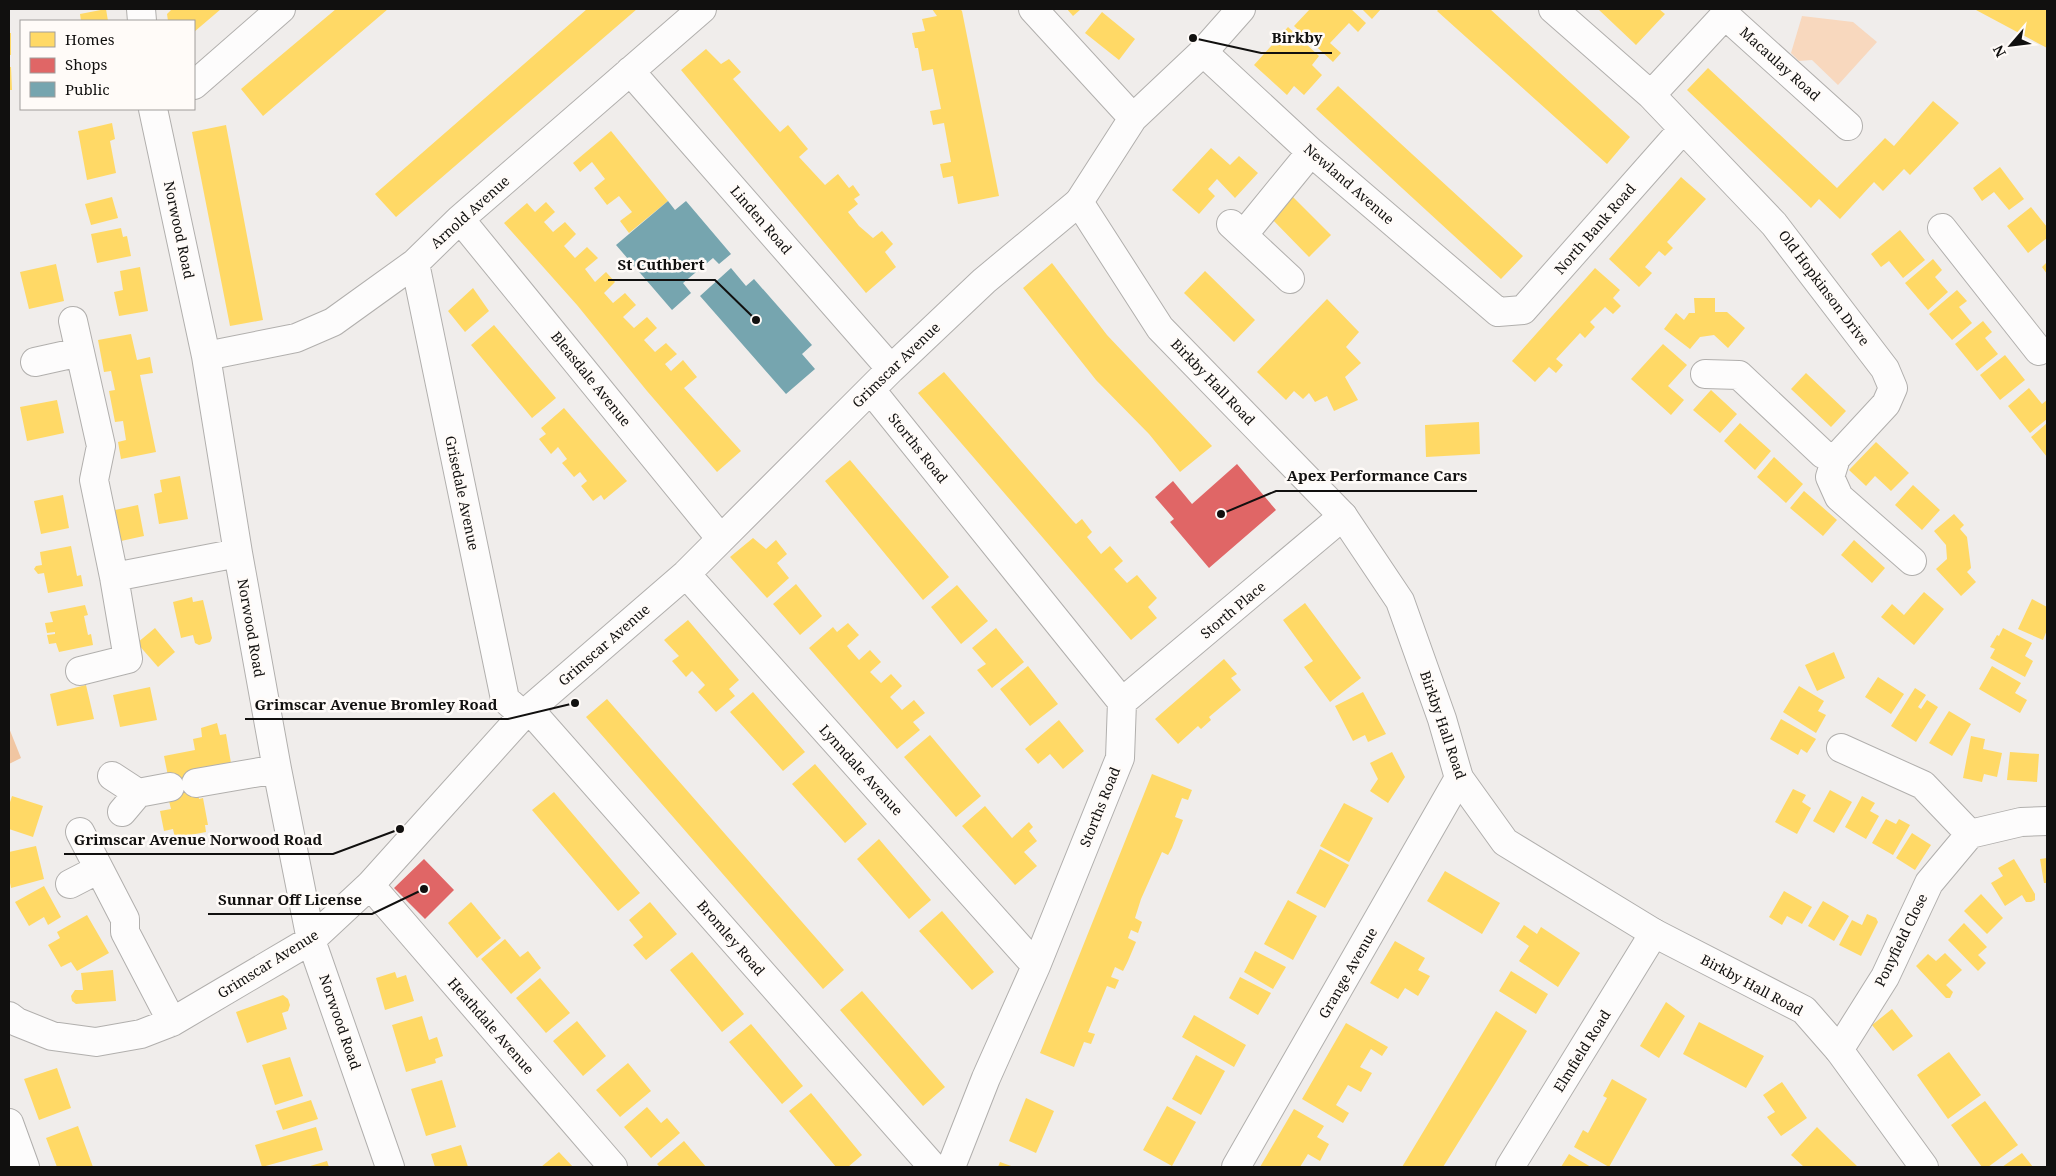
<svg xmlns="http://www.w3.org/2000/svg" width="2056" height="1176" font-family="'Noto Serif',serif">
	<rect width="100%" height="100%" fill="#f0edeb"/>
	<!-- green -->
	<path fill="#f8d8be" d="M1802,16L1853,22L1877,42L1838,85L1812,60L1799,61L1791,53Z"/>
	<!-- forest -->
	<path fill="#f1c6a2" d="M9,728L21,758L9,764Z"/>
	<!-- homes -->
	<path fill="#ffd966" d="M106,9L108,21H81L80,14Z
		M172,9H221L194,32V21H168L167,14Z
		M336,9H388L263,116L241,89Z
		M587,9H637L396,217L375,194Z
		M932,9H960L962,11L999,196L958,204L953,176L943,178L940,164L951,162L944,123L933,125L930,111L941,109L933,69L922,71L918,48H915L912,33L925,31L922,19L937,16Z
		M1067,9H1081L1073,16Z
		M1310,9H1351L1366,23L1358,32L1349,23L1330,43L1341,53L1333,62L1294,26Z
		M1362,9H1381L1372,19Z
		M1439,9H1490L1630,137L1607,164L1437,11Z
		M1598,9H1659L1665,14L1636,45Z
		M1977,9H2047V48L1976,10Z
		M1102,12L1135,39L1119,60L1085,33Z
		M1288,27L1319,56L1312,65L1322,75L1304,95L1294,86L1287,95L1254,65Z
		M9,33H11V55H9Z
		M706,49L721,64L729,59L741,72L733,79L780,132L788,125L808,149L799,157L825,185L838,174L849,188L853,185L860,195L854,199L858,204L848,212L859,226L873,238L882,231L893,244L885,252L896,267L866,293L681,70Z
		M9,67H11L12,90H9Z
		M1708,68L1837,188L1885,138L1894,146L1933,101L1959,123L1910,175L1904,169L1883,191L1874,182L1840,219L1819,199L1811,208L1687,90Z
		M1338,86L1523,256L1501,279L1316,109Z
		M112,123L115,139L110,141L116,173L87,180L78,131Z
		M226,125L263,320L230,326L192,132Z
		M611,131L668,201L629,233L620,221L632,212L619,196L607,205L594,188L605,179L592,162L580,172L573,163Z
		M1211,148L1230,165L1239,156L1258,173L1235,198L1217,179L1208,189L1215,196L1199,214L1172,190Z
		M2000,167L2024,199L2009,210L1994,192L1982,201L1973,188Z
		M1681,177L1706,199L1667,242L1673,248L1665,256L1659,251L1645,267L1652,273L1639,287L1609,259Z
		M1289,193L1331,235L1309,257L1269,216Z
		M112,197L118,218L91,225L85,204Z
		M546,202L555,212L544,222L553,232L565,222L576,234L564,246L575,258L587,247L598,258L585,269L595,282L606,272L615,282L604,293L613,303L625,293L636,305L623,317L634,328L647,317L657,328L644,340L655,352L666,343L677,354L665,364L671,371L683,360L697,377L684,388L741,451L717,472L647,391L577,305L504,223L527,203L535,212Z
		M2031,207L2047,227V238L2028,253L2007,226Z
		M121,228L123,237L127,236L131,256L97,263L91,234Z
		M1900,230L1925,260L1903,278L1889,261L1881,267L1871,254Z
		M1933,259L1942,270L1935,277L1948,292L1928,310L1905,283Z
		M2047,262V274L2042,267Z
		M1052,263L1107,335L1212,446L1180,472L1149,434L1096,380L1023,288Z
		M56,264L64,301L29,309L20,272Z
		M140,267L148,311L119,316L114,292L123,290L120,271Z
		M1595,268L1620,290L1613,298L1621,306L1613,314L1605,307L1590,322L1595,327L1585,338L1580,333L1556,359L1563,365L1556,373L1549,367L1535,382L1512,361Z
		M1205,271L1255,320L1234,342L1184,293Z
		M473,288L489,311L465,332L448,311Z
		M1957,290L1967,301L1959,307L1972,323L1952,340L1929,314Z
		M1694,298H1715V312H1727L1745,328L1728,348L1714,335L1700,337L1690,349L1664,329L1676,313L1684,320L1689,313H1695Z
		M1327,299L1359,332L1346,347L1361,363L1345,377L1358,400L1334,411L1327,396L1315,402L1309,393L1303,399L1294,391L1286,400L1257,372Z
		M1983,321L1992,332L1985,338L1998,354L1977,371L1955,344Z
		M494,325L556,398L532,418L471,345Z
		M131,334L137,360L150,357L153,373L140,375L156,452L121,459L118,442L126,440L123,421L115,422L109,391L115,390L111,371L104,372L98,340Z
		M1663,344L1687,365L1668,386L1684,400L1671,415L1631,379Z
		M2005,355L2025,380L2000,400L1980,375Z
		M944,372L1073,521L1076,524L1082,519L1092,532L1087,537L1101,554L1110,546L1123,561L1114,569L1127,583L1137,575L1157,598L1148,607L1157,618L1131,640L918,393Z
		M1806,373L1846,411L1831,427L1791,389Z
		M2029,388L2042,404L2047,400V419L2030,433L2008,406Z
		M1711,390L1737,414L1720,433L1693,410Z
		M57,400L64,433L27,441L20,407Z
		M564,408L627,481L604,500L601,495L593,501L581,486L587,481L580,472L574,477L562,463L567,459L558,447L551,454L539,439L546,434L541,428Z
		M1479,422L1480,454L1426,457L1425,425Z
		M1740,423L1771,451L1755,470L1724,441Z
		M2047,423V457L2031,437Z
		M1876,442L1909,473L1891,491L1875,476L1866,486L1849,470Z
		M1774,457L1803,484L1786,503L1757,477Z
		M850,460L949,577L923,600L825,481Z
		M180,476L188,519L159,524L154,494L162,492L160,480Z
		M1913,485L1940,510L1922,530L1895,505Z
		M1804,491L1837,520L1823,536L1790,508Z
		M63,495L69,528L41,534L34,501Z
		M138,505L144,536L121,541L115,510Z
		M1954,514L1964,525L1960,529L1967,537L1971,568L1967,572L1976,582L1961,596L1936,569L1947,559L1946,545L1934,531Z
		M753,538L766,549L776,540L787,554L777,563L789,578L767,598L730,557Z
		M1854,540L1885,568L1872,583L1841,555Z
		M71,546L77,576L81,575L83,586L48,593L44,573L38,574L34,569L36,566L42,565L40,552Z
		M796,584L822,616L800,635L773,604Z
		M957,585L988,621L961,644L931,607Z
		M1924,592L1944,609L1914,645L1881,617L1892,604L1904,615Z
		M192,597L193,602L203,600L212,638L210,642L199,645L195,643L193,635L181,638L173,602Z
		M2032,599L2047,607V630L2043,640L2018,629Z
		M1305,603L1361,678L1330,702L1304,667L1313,661L1283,620Z
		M85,605L88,615L84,616L88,635L91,634L93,645L59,652L56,643L49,644L47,635L55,634V632L47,633L45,623L53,622L50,612Z
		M688,620L739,680L729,689L735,696L716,712L698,692L705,685L692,671L686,677L672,661L679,656L664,640Z
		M848,623L859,635L847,646L852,652L859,660L870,650L881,662L870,672L881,683L891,674L902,686L890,697L902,710L914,700L925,713L913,722L920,730L897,749L809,648L833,627L837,632Z
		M155,628L175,652L158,667L137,643Z
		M996,628L1024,662L992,688L977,670L986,664L972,648Z
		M2003,628L2032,643L2025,656L2033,661L2025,677L1990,658L1995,649L1990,647L1997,635L1999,636Z
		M1834,652L1845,678L1817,691L1805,665Z
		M1224,659L1237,674L1231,678L1241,690L1209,717L1211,720L1201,729L1198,726L1178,744L1155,719Z
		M1028,666L1058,704L1030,726L1000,689Z
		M1992,666L2021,683L2015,693L2027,700L2020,713L1979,689Z
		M1878,677L1904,694L1891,714L1865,697Z
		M86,685L94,719L57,726L50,694Z
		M1799,686L1824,701L1818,711L1826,715L1816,733L1783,712Z
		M150,687L157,720L120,727L113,695Z
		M1915,688L1926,695L1918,707L1921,709L1927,700L1938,707L1916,742L1891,726Z
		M753,692L805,752L783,771L730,712Z
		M1363,692L1386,734L1368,742L1365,735L1353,741L1335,706Z
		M607,699L844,970L823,989L586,717Z
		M1949,711L1971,724L1952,756L1929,743Z
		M1781,719L1816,739L1807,753L1801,749L1798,755L1770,739Z
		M1059,720L1084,751L1063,769L1050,754L1038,764L1025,749Z
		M217,723L220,735L226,734L231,763L205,769V767L194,769L199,799L203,798L208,825H205L206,832L175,838L173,829L164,831L160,811L171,809L169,801H173L164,756L195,750L193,739L202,737L201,728Z
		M930,735L981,796L956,817L904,757Z
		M1971,736L1985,739L1983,749L2002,753L1997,777L1984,774L1982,782L1963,778Z
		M1392,752L1405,777L1388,803L1370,791L1378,779L1370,763Z
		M2010,752L2039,754L2037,782L2007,780Z
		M815,764L867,824L845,843L792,784Z
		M1152,774L1192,790L1188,800L1182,798L1179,806L1175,817L1183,820L1172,848L1168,855L1162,852L1141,899L1135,918L1142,922L1138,933L1131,930L1128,938L1136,942L1128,961L1123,971L1115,967L1111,977L1119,980L1115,989L1107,986L1088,1032L1095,1034L1091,1044L1084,1042L1074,1067L1040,1053Z
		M1793,789L1806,795L1802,802L1811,808L1797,834L1775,822Z
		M1830,790L1852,802L1834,833L1813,821Z
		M554,792L640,893L618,911L532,810Z
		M12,796L43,806L33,837L9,829V805Z
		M1862,796L1875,803L1870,811L1879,816L1866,839L1845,827Z
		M1344,803L1373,818L1349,862L1320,846Z
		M985,806L1012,838L1029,822L1033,827L1029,831L1037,841L1024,852L1037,866L1015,885L962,826Z
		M1886,819L1896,824L1899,819L1910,825L1893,855L1872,843Z
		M1912,833L1931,845L1915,870L1896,858Z
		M879,839L931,900L909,919L857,859Z
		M36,846L44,879L11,888L9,878V852Z
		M1320,849L1349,865L1325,908L1296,893Z
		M2047,858V883H2044L2040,859Z
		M2014,859L2035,894V900L2031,902H2026L2022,895L2005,906L1991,883L2003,876L1998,868Z
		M1445,871L1500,903L1482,934L1427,901Z
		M44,886L61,917L48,925L44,917L29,926L15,902Z
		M1784,891L1812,907L1802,924L1787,916L1782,925L1769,917Z
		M1981,894L2003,918L1987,934L1964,911Z
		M1288,900L1317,916L1293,960L1264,944Z
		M1823,901L1849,916L1834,941L1808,926Z
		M471,902L501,938L477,958L448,923Z
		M650,902L677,934L646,960L633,945L643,937L629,920Z
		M942,911L994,972L972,990L919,931Z
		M1867,914L1876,918L1878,922L1861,956L1839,945L1852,920L1862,925Z
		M87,915L109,953L77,971L71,962L61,967L48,945L60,938L57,932Z
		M1964,923L1987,947L1978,955L1986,963L1978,971L1948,940Z
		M1524,925L1537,934L1541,927L1580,953L1558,987L1519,961L1529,946L1516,937Z
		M505,939L520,957L528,951L541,968L511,994L481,959Z
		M1395,941L1425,958L1418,970L1430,976L1418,996L1405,988L1398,999L1370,983Z
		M1255,951L1286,967L1273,989L1244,972Z
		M692,952L744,1014L722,1032L670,970Z
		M1945,953L1962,970L1946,985L1953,992L1950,998H1946L1916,966L1928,954L1936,961Z
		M113,970L116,1001L76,1004L72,1001L71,996L75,990H83L81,973Z
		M1511,971L1548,994L1536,1014L1499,991Z
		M395,972L397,978L406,975L414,1001L385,1010L376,978Z
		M1240,977L1271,993L1258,1015L1229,998Z
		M540,978L570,1013L546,1033L516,998Z
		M862,991L945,1087L923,1106L840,1010Z
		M283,995L288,999L290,1005L288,1011L282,1013L287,1029L247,1043L236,1012Z
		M1666,1002L1685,1016L1659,1058L1640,1046Z
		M1892,1009L1913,1036L1893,1051L1872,1025Z
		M1496,1011L1527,1031L1496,1082L1443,1167H1402Z
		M1194,1015L1246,1045L1234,1067L1182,1037Z
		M422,1016L429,1040L437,1037L443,1056L435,1059L436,1063L406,1072L392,1025Z
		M577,1021L606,1056L583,1076L553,1041Z
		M1699,1022L1764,1056L1746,1088L1683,1054Z
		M1346,1023L1388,1047L1382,1056L1371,1049L1360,1067L1372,1073L1361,1092L1348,1085L1336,1105L1349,1113L1343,1123L1302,1099Z
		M751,1024L803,1086L782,1104L729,1042Z
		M1949,1052L1981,1095L1948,1119L1917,1075Z
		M1196,1055L1225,1071L1201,1115L1172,1099Z
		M290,1057L303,1096L275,1105L262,1065Z
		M628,1063L651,1091L620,1117L596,1090Z
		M57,1068L71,1108L39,1120L24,1079Z
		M1612,1079L1647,1099L1609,1167L1574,1147L1583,1130L1588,1133L1607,1098L1603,1096Z
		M442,1080L456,1127L426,1136L411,1089Z
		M1782,1082L1807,1118L1781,1136L1767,1117L1775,1112L1763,1095Z
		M811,1093L862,1155L848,1167H836L789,1111Z
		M1026,1098L1054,1111L1036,1153L1009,1141Z
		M311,1100L318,1119L283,1130L276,1111Z
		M1985,1101L2018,1145L1988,1167H1982L1951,1125Z
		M1167,1106L1196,1122L1172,1166L1143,1150Z
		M647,1107L661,1123L667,1118L680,1133L651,1158L624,1127Z
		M1294,1109L1324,1126L1317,1137L1329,1144L1320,1161L1308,1154L1300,1167H1260Z
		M78,1126L93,1167H57L46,1138Z
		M316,1127L323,1150L262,1167L255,1145Z
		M1817,1127L1832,1142L1858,1167H1804L1791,1155Z
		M684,1141L706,1167H660L657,1164Z
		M461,1145L468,1167H435L431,1154Z
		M559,1152L573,1167H541Z
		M2022,1153L2033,1167H2002Z
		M1569,1154L1591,1167H1561Z
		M327,1161L329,1167H307Z
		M1000,1162L1014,1167H998Z"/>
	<!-- shops -->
	<path fill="#e06666" d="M1237,464L1276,510L1209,568L1170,522L1174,519L1155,497L1173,481L1192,504Z
		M424,859L454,890L425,919L394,888Z"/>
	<!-- public -->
	<path fill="#76a5af" d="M668,201L675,210L686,201L731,254L719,264L713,258L683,283L691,293L672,310L616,245Z
		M731,268L746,286L754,279L812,345L802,354L815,369L786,394L700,296Z"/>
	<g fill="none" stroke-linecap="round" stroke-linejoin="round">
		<defs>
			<path id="minor" d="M141,9L142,21
				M1553,9L1651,95L1774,224L1885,369L1893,388L1886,404L1836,458L1830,477L1839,497L1912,561
				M1203,52L1311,152L1498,312L1523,310L1683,129
				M630,71L891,369
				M194,85L281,9
				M1651,95L1725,15L1848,126
				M153,109L206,356L238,553L277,769L311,940L390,1167
				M460,219L721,539
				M1231,224L1290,279
				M1942,228L2039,351
				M1244,234L1311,152
				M415,263L505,699L523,715
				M73,321L101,446L94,480L114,577L128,659L80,671
				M206,356L296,338L333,322L415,263L460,219L702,9
				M35,362L80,352
				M1705,374L1739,375L1823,454L1836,458
				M871,390L1122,702L1120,758L1036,966L986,1078L951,1167
				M686,574L1036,966
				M114,577L238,553
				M1122,702L1343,516
				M529,709L933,1167
				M1841,748L1923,785L1970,834
				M112,776L138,793
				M196,783L277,769
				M122,812L138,793L170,787
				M80,832L125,919V932L172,1022
				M70,884L99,869
				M370,885L613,1167
				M9,1016L17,1022L52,1036L96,1042L141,1034L172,1022L311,940L370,885L523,715L686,574L891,369L984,281L1079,202
				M1839,1050L1885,977L1929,883L1970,834L2021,822L2047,821
				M9,1123L25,1167
				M1236,1167L1459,778
				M1510,1167L1654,933"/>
			<path id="tertiary" d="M1033,9L1133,118
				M1241,9L1203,52L1133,118L1079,202L1160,328L1343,516L1400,601L1442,719L1459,778L1505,842L1654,933L1804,1010L1839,1050L1924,1167"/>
		</defs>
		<!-- minor casing -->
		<use href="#minor" stroke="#b1afad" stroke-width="30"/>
		<!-- tertiary casing -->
		<use href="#tertiary" stroke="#b1afad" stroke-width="30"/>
		<!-- minor -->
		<use href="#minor" stroke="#fdfcfc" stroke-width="28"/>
		<!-- tertiary -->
		<use href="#tertiary" stroke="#fdfcfc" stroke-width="28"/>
	</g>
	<g text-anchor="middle" stroke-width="5" stroke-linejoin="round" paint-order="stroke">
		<!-- street labels -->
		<g font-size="14" fill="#11100f" stroke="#fffbf8">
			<text transform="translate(1780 64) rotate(42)" y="5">Macaulay Road</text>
			<text transform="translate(1349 184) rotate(41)" y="5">Newland Avenue</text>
			<text transform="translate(470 212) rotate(-42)" y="5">Arnold Avenue</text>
			<text transform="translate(761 220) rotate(49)" y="5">Linden Road</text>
			<text transform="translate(1595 229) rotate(-49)" y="5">North Bank Road</text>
			<text transform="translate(179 230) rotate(78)" y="5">Norwood Road</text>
			<text transform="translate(1824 288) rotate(53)" y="5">Old Hopkinson Drive</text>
			<text transform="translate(896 365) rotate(-44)" y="5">Grimscar Avenue</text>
			<text transform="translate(591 379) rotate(51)" y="5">Bleasdale Avenue</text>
			<text transform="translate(1213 382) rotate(46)" y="5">Birkby Hall Road</text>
			<text transform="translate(918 448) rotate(51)" y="5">Storths Road</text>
			<text transform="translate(462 493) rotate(78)" y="5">Grisedale Avenue</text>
			<text transform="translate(1233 610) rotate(-40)" y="5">Storth Place</text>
			<text transform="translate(251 628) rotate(80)" y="5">Norwood Road</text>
			<text transform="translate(604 645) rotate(-41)" y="5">Grimscar Avenue</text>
			<text transform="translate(1443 725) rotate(71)" y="5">Birkby Hall Road</text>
			<text transform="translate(861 770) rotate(48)" y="5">Lynndale Avenue</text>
			<text transform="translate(1100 807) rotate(-68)" y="5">Storths Road</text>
			<text transform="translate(731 938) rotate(49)" y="5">Bromley Road</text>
			<text transform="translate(1901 940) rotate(-64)" y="5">Ponyfield Close</text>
			<text transform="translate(268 964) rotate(-32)" y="5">Grimscar Avenue</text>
			<text transform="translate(1348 973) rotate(-60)" y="5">Grange Avenue</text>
			<text transform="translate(1752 985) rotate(28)" y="5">Birkby Hall Road</text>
			<text transform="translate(340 1022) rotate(71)" y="5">Norwood Road</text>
			<text transform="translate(491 1026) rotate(49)" y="5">Heathdale Avenue</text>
			<text transform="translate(1582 1051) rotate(-58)" y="5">Elmfield Road</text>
		</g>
	</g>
	<!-- callouts -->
	<path fill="none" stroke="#11100f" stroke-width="2" d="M1193 38L1261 53H1332M756 320L715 280H608M1221 514L1276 491H1477M575 703L508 719H245M400 829L333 854H64M424 889L372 914H208"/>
	<g fill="#11100f" stroke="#fffbf8" stroke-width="2">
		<circle cx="1193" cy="38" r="5"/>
		<circle cx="756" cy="320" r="5"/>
		<circle cx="1221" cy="514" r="5"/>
		<circle cx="575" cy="703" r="5"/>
		<circle cx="400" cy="829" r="5"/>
		<circle cx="424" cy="889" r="5"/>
	</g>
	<g font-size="15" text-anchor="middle" font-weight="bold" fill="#11100f" stroke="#fffbf8" stroke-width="5" stroke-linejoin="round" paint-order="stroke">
		<text x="1297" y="43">Birkby</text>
		<text x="661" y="270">St Cuthbert</text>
		<text x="1377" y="481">Apex Performance Cars</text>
		<text x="376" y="710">Grimscar Avenue Bromley Road</text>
		<text x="198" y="845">Grimscar Avenue Norwood Road</text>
		<text x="290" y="905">Sunnar Off License</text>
	</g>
	<!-- border -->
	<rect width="2056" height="1176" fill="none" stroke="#11100f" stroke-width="20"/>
	<!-- legend -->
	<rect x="20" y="20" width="175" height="90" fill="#fffbf8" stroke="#a09d9b"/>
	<rect x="30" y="32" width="25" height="15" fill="#ffd966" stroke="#a09d9b"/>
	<text x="65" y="45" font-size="15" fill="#11100f">Homes</text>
	<rect x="30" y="58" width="25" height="15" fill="#e06666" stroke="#a09d9b"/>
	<text x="65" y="70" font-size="15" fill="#11100f">Shops</text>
	<rect x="30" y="82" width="25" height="15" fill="#76a5af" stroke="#a09d9b"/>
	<text x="65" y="95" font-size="15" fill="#11100f">Public</text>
	<!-- north arrow -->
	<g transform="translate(2011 45) rotate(242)" stroke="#fffbf8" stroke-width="4" paint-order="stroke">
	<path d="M0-4L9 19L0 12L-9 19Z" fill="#11100f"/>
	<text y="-8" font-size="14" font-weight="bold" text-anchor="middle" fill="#11100f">N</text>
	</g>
</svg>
